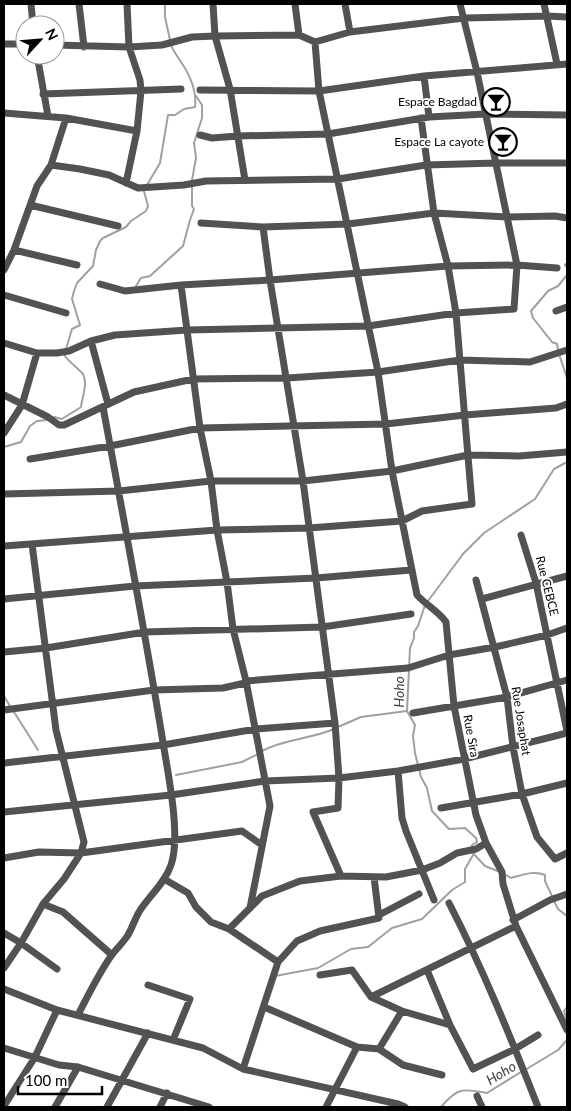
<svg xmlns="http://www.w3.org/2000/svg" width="571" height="1111" font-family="Lato,sans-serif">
	<rect width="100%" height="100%" fill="#fff"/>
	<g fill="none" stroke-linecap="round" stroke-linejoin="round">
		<!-- stream -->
		<path stroke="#a0a0a0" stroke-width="2" d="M165,4V17L170,40
			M192,180L196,158L194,143L202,118V105L196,96
			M147,185L160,163L168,115H175L184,109L195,107C197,90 189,73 179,59C176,54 173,51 171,45
			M567,263L565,265L567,267
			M136,286L141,278L150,276L183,246L190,220L194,209L192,206V185
			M66,349L72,329L80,325L72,299L74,291L77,283L93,266L96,250L100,241L103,238L126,227L131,221L146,211L148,206L144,191L145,189
			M558,350L557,344L552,342L533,318L531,311L548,291L558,286L567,275
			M559,354L567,378
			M54,417L62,419L81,407C82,398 88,383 83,374C78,368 70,363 65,356V354
			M4,447L21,442L30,426L37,421L47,420
			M428,601L463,554L484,533L535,499L554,469L567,462
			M425,605L418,626L414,632V638L410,648L407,711L415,725L413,736L415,753L421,777L427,788L432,811L449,829L465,828L476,838L477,842L472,845L471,848
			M4,696L11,708
			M14,712L38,750
			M338,727L361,717L407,711
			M262,751C284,739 311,739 334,729
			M176,775L242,762L258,754
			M472,852L485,866L500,872
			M504,874L511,878C522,875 534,870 545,875V881L552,896
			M554,901L558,909L567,916
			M275,976L318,968L351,949L368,947L392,928L422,919L452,890L465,882V869L473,855
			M567,1007L564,1011L567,1020
			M525,1070L558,1050L567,1040
			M441,1107C457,1088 462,1088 487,1093L521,1072"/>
		<!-- minor -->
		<path stroke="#525252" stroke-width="7" d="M31,4L33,25
			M79,4L84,47
			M213,4L215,36L230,89L245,180
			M295,4L299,35
			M345,4L350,32
			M544,4L557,64
			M315,42L319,91L378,372L392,471L417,595C426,605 438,611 446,622L454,706L476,815L486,843L502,872L503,884L516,926L567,1030
			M4,44H25
			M55,45L129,47L162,45L192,37L215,36L299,35L315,42L350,32L464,18L547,16L567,17
			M37,55L48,116
			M424,76L429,117
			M200,90L319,91L424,76L567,64
			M43,94L181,89
			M4,113L66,118L137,131
			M200,135L212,138L238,136L328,134L429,117L486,114L567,115
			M51,165L80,169L109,175L138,188L184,185L206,181L338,179L426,165L496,163H567
			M126,183L137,131L141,91L140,80L129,47L127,4
			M30,205L118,226
			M201,223L263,227L348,224L434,213L507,217L555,216L567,218
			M263,227L270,280L303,481L335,723L339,778L338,808L313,812L341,876
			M14,250L77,265
			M4,270L14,250L37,186L51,165L66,118
			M100,284L125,291L181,285L270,280L448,266L517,265L557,268
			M181,285L200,428L211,481L217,530L227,582L233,629L246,681L270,806L250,908
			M4,295L66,313
			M556,311L567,307
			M91,341L108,404
			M4,343L37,353H57L69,351L91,341L115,335L187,330L368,326L456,313L514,309L517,265L477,72L460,4
			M4,395L48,417L59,425H64L134,392L193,379L287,378L378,372L460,360L530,362L567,350
			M4,433L22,405L37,353
			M30,459L110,446L200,428L386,424L465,415L556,408L567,404
			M4,494L119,491L211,481H303L392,471L468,455L519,456L567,452
			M521,535L536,583L567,731
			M4,546L217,530L309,528L402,521L422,511L472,504L456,313L448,266L434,213L421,118
			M476,580L507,697L513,747L522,794L537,837L555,859L567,853
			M4,599L135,586L316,578L411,570
			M482,599L567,576
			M4,652L46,648L145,632L322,627L411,614
			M246,681L408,668L449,655L495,647L547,635L567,628
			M4,710L154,690L223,688L245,683
			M413,713L507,697L567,680
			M4,763L163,745L256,729L335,723
			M398,771L402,818L406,831L434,900
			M441,808L522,794L567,783
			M4,812L171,795L265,781L339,778L398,771L464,759L567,733
			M4,858L39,852L81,853L242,831L262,845
			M164,879L188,893L196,907L211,922L229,929L278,962
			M449,903C483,969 511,1038 538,1107
			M43,904L63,912L112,955
			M379,915L419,894
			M513,920L550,900L567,894
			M229,929L262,896L300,881L341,876L386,877L422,870L440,863L457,853L476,849L486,843
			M4,933L21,943L57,969
			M4,968L21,943L43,904L64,879L81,853L84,842L56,730L32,544
			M427,970L450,1025L473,1069L515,1049L538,1035
			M320,975L352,970L371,997L402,1011L450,1025
			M148,985L190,999L173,1040
			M4,989L57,1010L203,1048L243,1069L398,1104L405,1107
			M371,997L516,926
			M264,1007L357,1047
			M78,1015C88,995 98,975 111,956C116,949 123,943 128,935C132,928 135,919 139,912C149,896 165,883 171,865C182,833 166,765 161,730C143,622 123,515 103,407
			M4,1048L59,1065L78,1067L209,1107
			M379,1049L402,1011
			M243,1069L278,962L297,941L320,931L379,918L374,877
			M477,1096L482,1107
			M5,1107L4,1106L35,1057L57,1010
			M55,1107L78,1067
			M107,1107L148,1033
			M160,1107L167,1093
			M326,1107L357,1047L379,1049L403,1065L442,1075"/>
	</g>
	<!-- icons -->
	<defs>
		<symbol id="bar-ring" viewBox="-11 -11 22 22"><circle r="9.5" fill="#fff" stroke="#000" stroke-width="1.5"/><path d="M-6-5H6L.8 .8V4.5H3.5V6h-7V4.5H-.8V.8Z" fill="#000"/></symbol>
	</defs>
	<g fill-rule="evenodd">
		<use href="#bar-ring" x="480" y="86" width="32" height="32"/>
		<use href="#bar-ring" x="487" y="126" width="32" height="32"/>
	</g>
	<g text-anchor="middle" stroke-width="4" stroke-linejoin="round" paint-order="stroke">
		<!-- poi labels -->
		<g font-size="12" fill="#000" stroke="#fff" text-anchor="end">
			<text x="477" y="106">Espace Bagdad</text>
			<text x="484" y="146">Espace La cayote</text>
		</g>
		<!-- street labels -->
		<g font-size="12" fill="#000" stroke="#fff">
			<text transform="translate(547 586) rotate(76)" y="4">Rue CEBCE</text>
			<text transform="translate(521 721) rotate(81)" y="4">Rue Josaphat</text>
			<text transform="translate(471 736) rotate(80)" y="4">Rue Sira</text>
		</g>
		<!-- water labels -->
		<g font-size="14" font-style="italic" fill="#414141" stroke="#fff">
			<text transform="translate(399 692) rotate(-90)" y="5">Hoho</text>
			<text transform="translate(501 1073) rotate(-31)" y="5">Hoho</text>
		</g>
	</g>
	<!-- border -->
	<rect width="571" height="1111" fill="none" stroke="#000000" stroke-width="10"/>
	<!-- north arrow -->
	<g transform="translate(40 40) rotate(64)"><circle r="24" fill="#ffffff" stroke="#999999"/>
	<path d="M0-4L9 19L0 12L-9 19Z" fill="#000000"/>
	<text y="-8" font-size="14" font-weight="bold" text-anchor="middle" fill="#000000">N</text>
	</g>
	<!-- scale -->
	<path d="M18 1086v8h84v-8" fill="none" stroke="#000000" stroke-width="2.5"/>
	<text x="25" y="1086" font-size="15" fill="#000000" stroke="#ffffff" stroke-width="4" paint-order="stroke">100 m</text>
</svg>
